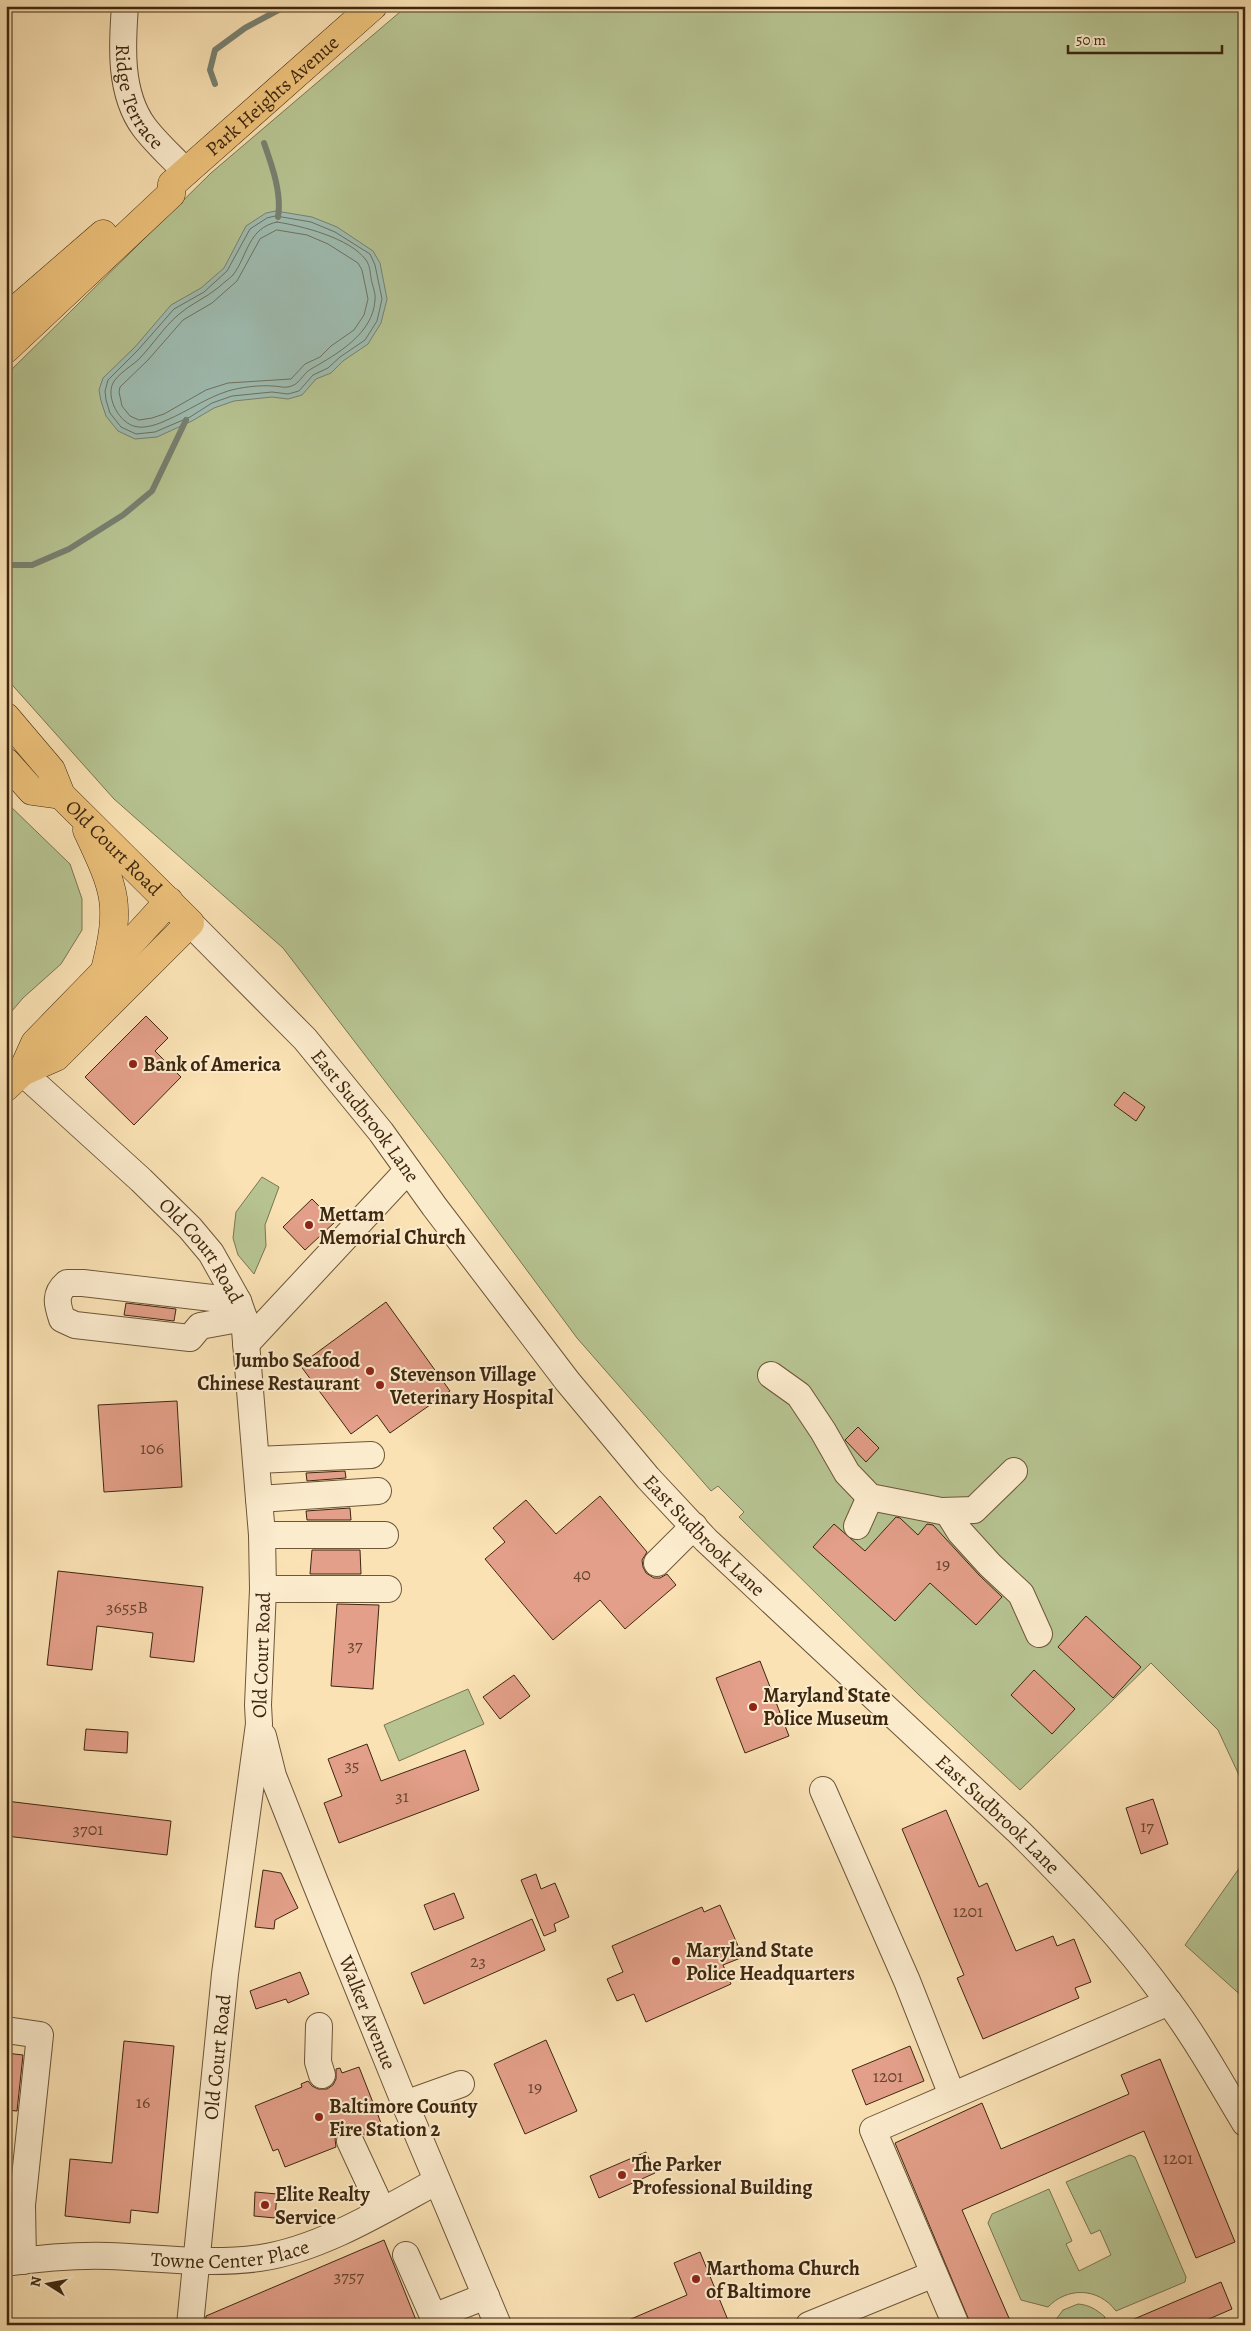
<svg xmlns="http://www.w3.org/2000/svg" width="1251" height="2331" font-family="Alegreya,serif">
	<rect width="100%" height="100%" fill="#fae2b4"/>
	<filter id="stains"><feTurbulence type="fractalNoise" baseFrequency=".004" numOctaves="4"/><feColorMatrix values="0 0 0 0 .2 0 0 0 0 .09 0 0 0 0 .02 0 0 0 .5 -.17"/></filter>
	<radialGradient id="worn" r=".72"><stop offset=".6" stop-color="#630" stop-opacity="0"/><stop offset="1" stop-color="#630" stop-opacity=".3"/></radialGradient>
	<!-- green -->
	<path fill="#b7c492" stroke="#7a7650" d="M407,6H1245V1788L1218,1730L1151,1663L1020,1790L919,1695L739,1517L744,1512L718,1486L711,1491L577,1338L443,1157L283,948L114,799L6,678V375L211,173Z
		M6,802L70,864L82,899V930L61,964L23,998L6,1018Z
		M262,1177L279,1187L265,1225L266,1246L254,1274L238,1255L233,1238L236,1212Z
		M468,1689L484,1724L399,1761L384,1725Z
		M1245,1860V1999L1185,1945Z
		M1130,2155L1135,2157L1186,2277L1185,2282L1116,2311C1098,2287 1067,2287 1048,2307L1021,2300L988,2223L992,2214L1049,2189L1072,2241L1066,2244L1079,2271L1111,2255L1100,2230L1091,2234L1066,2182Z
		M1078,2304C1089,2305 1096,2309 1105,2317V2323L1052,2325L1063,2310Z"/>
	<!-- water -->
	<path fill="#9fbdb2" stroke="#788171" d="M276,211L312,217L337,227L373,251L380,263L387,299L381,323L368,344L343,361L331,373L316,379L302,395L288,399L272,397L234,401L214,408L192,421L157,437L135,439L118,431L106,416L101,401L99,390L103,378L135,347L171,305L201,288L224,268L246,226L266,213Z"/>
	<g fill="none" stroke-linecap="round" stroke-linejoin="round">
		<!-- shore -->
		<path stroke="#6e7260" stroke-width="1" d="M276,216L311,222L335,232L370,254L375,265L382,299L377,321L365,340L340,357L328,368L313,375L299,391L288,394L272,392L232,396L212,403L190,417L155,432L136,434L121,427L110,413L106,400L105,391L108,380L138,350L174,309L204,292L227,271L250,229L267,218Z
			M277,222C302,226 350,238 366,260C370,266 370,271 371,278C372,285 376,293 375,300C373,334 337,354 311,369C302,374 300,385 288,387C284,388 278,386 273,386C260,385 241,387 228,391C206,398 188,411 167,420C154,426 137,432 125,421C115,413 107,395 113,383C118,374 130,367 138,360C152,346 163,328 178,315C190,304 206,298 219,287C223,283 229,279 233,275C248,255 248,228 277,222Z
			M277,230L307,235L328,244L358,263L362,270L368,299L364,315L354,330L331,346L320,357L305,364L291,379L228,383L206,390L164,414L152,418L139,420L130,416L122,406L119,392L120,387L148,360L183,320L212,303L237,281L260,239Z"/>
		<!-- stream -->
		<path stroke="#788171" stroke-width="6" d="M215,84L210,70L215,50L245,28L286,6
			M264,143C272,166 282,193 278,217
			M6,565H32L69,549L123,515L152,491L186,420"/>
	</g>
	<!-- building -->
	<path fill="#e39f89" stroke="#3e270f" d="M146,1016L168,1038L155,1051L181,1077L134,1125L85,1077Z
		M1124,1092L1145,1107L1136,1121L1114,1105Z
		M312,1199L335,1222L305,1250L283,1227Z
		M386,1302L450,1391L390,1433L377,1415L351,1434L300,1365Z
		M126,1303L176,1309L174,1321L124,1315Z
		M177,1401L182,1487L104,1492L98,1405Z
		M858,1427L879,1448L866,1462L845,1440Z
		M345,1471L346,1478L307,1481L306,1473Z
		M600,1496L647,1552L642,1560L643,1567L646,1573L654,1578H660L667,1574L676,1585L625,1629L600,1600L553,1640L485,1559L505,1542L493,1528L526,1500L556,1534Z
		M350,1508L351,1520H307L306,1511Z
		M896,1517L900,1518L918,1535L927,1524L933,1525L979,1575L1002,1597L976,1625L930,1583L895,1621L813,1547L834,1524L865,1551Z
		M312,1550H360L361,1574H310Z
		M58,1571L203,1587L194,1662L150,1657L153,1633L97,1626L92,1670L47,1665Z
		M337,1604L379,1605L373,1689L331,1686Z
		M1086,1616L1141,1667L1113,1698L1058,1647Z
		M760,1661L789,1736L745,1753L716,1678Z
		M1034,1670L1075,1709L1052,1734L1011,1695Z
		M514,1675L530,1696L500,1719L483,1697Z
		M86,1729L128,1732L127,1753L84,1750Z
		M367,1744L381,1781L465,1750L479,1790L339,1843L324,1803L342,1796L328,1759Z
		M1153,1799L1168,1844L1141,1854L1126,1808Z
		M6,1801L171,1821L167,1855L6,1836Z
		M946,1810L979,1887L987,1883L1016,1951L1053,1936L1057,1946L1074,1939L1091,1982L1075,1988L1079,1998L983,2039L957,1978L964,1975L902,1829Z
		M263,1870L281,1873L298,1908L275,1920L274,1929L255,1927Z
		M536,1874L541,1889L555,1883L569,1917L554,1924L556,1931L544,1936L521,1880Z
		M454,1893L464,1918L434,1930L424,1905Z
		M720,1905L743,1957L723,1965L731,1984L646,2022L634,1994L617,2001L607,1979L623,1972L612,1946L702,1907L704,1912Z
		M532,1919L545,1950L424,2004L411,1973Z
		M300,1972L309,1994L288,2003L286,1999L256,2009L250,1991Z
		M546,2040L577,2111L525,2134L494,2064Z
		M124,2041L174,2046L158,2213L131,2210L130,2223L65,2216L70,2159L112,2163Z
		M910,2046L924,2081L866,2105L852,2070Z
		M6,2053L23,2055L17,2111L6,2110Z
		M1160,2059L1235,2242L1196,2258L1144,2131L962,2210L1012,2325H971L895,2143L982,2103L1001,2149L1129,2094L1121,2075Z
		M359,2067L383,2128L364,2135L358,2128L351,2126L344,2127L338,2133L335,2139L336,2147L285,2167L278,2149L273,2151L255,2106L302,2087L301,2084L308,2081L312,2086L318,2089H327L333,2085L336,2079V2069L340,2068L342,2073Z
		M646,2152L655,2173L599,2198L590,2176Z
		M255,2192L277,2194L275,2218L254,2216Z
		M384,2240L418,2325H205L206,2316Z
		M700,2252L730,2325H617L687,2295L674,2263Z
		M1221,2282L1232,2309L1195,2325H1120Z"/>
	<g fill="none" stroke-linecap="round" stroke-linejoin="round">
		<defs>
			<g id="minor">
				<path id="s1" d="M125,6C122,45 119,93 144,127C156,143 172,157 186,172"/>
				<path id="s2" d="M190,923L305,1039L381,1132L434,1206L568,1382L648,1478L706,1540L1020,1833C1073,1886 1124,1940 1168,2001C1197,2039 1220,2082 1245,2123"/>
				<path id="s3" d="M22,1072L141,1180L190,1228L211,1253L238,1301L244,1318L262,1535L263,1589L258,1705L259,1724L225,1974L190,2325"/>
				<path d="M238,1301L83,1283H67C54,1294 57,1304 62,1319L75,1325L190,1338L200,1326L244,1318"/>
				<path d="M246,1344L408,1170"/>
				<path d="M771,1375L799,1395L823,1431L847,1473L870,1497L941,1511L974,1510L1014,1471"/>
				<path d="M256,1460L371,1455"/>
				<path d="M259,1499L378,1491"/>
				<path d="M947,1511L960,1532L990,1565L1021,1594L1039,1634"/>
				<path d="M857,1526L870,1497"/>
				<path d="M262,1535H385"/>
				<path d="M657,1563L694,1526"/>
				<path d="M263,1589H388"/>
				<path id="s4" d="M263,1736L273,1776L315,1882L405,2104L498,2325"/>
				<path d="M823,1790L907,1981L952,2095"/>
				<path d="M319,2026L318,2062L322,2075"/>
				<path d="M6,2030L40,2035L22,2205L23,2261"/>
				<path d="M405,2104L461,2084"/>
				<path d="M350,2141L382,2210"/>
				<path d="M406,2255L437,2325"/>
				<path id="s5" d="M6,2263C41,2258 74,2255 108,2256C159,2258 210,2265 260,2258C321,2249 384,2210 437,2181"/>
				<path d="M433,2317L486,2296"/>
				<path d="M809,2325L934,2274"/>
				<path d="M956,2325L873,2130L1169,2002"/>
			</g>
			<g id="major">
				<path d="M6,318L103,234"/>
				<path id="s6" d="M6,349L171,194L172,184L373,6"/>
				<path id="s7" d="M6,717L51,770L61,795L190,923L56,1057L22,1072"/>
				<path d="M6,762L32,791L61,795"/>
				<path d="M87,830C115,890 122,903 105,970"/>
				<path d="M6,1087L22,1072L35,1043L105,971L169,901"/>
			</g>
		</defs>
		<!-- minor casing -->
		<use href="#minor" stroke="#6d5638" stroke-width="28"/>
		<!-- major casing -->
		<use href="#major" stroke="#3e270f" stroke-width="29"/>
		<!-- minor -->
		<use href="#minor" stroke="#fcecce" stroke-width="26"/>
		<!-- major -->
		<use href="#major" stroke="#edc17a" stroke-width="28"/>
	</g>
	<!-- markers -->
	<g fill="#8f2418" stroke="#fcecce" stroke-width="2">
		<circle cx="133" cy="1064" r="5"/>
		<circle cx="309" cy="1225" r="5"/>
		<circle cx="370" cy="1371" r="5"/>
		<circle cx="380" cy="1385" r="5"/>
		<circle cx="753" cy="1707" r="5"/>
		<circle cx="676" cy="1961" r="5"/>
		<circle cx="319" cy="2117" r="5"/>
		<circle cx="622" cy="2175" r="5"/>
		<circle cx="265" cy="2205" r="5"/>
		<circle cx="696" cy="2279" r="5"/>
	</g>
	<g text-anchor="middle" stroke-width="4" stroke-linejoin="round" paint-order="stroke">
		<!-- number labels -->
		<g font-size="18" fill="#67452e">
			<text x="152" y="1454">106</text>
			<text x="943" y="1570">19</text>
			<text x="582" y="1580">40</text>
			<text x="127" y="1613">3655B</text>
			<text x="355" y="1651">37</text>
			<text x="352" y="1771">35</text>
			<text x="402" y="1802">31</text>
			<text x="1147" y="1832">17</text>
			<text x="88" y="1835">3701</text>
			<text x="968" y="1917">1201</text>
			<text x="478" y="1967">23</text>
			<text x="888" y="2082">1201</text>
			<text x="535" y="2093">19</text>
			<text x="143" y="2108">16</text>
			<text x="1178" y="2164">1201</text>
			<text x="349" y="2282">3757</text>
		</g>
		<!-- street labels -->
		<g font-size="20" fill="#3e270f" stroke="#fcecce">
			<text dy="7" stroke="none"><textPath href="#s1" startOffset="94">Ridge Terrace</textPath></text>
			<text dy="7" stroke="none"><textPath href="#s6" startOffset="370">Park Heights Avenue</textPath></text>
			<text dy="7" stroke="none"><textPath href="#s7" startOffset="171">Old Court Road</textPath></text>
			<text dy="7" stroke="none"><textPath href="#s2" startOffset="261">East Sudbrook Lane</textPath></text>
			<text dy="7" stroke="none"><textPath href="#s3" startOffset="254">Old Court Road</textPath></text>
			<text dy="7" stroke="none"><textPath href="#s2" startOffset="801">East Sudbrook Lane</textPath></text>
			<text transform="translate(261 1655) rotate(-88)" y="7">Old Court Road</text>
			<text dy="7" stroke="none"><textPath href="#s2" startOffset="1206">East Sudbrook Lane</textPath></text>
			<text dy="7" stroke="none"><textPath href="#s4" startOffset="296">Walker Avenue</textPath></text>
			<text transform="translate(217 2057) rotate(-84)" y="7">Old Court Road</text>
			<text dy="7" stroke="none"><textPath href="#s5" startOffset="225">Towne Center Place</textPath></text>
		</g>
		<!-- poi labels -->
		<g font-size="20" font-weight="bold" fill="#3e270f" stroke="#fcecce" text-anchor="start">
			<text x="143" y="1071">Bank of America</text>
			<text x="319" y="1221">Mettam<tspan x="319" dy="23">Memorial Church</tspan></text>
			<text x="360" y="1367" text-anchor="end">Jumbo Seafood<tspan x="360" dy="23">Chinese Restaurant</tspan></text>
			<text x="390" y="1381">Stevenson Village<tspan x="390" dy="23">Veterinary Hospital</tspan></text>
			<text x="763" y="1702">Maryland State<tspan x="763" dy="23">Police Museum</tspan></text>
			<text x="686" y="1957">Maryland State<tspan x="686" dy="23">Police Headquarters</tspan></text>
			<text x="329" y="2113">Baltimore County<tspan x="329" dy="23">Fire Station 2</tspan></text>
			<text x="632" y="2171">The Parker<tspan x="632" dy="23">Professional Building</tspan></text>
			<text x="275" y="2201">Elite Realty<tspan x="275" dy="23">Service</tspan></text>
			<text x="706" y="2275">Marthoma Church<tspan x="706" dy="23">of Baltimore</tspan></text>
		</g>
	</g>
	<!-- margin -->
	<rect width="1251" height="2331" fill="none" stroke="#fae2b4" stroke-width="25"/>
	<rect x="8" y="8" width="1236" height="2316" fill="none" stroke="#3e270f" stroke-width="2.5"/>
	<rect x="12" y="12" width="1226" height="2306" fill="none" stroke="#3e270f"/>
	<!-- north arrow -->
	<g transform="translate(48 2284) rotate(281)" stroke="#fcecce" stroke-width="4" paint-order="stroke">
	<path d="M0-4L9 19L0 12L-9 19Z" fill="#3e270f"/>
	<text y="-8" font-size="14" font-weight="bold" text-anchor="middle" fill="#3e270f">N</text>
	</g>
	<!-- scale -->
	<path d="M1068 45v8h154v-8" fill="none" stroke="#3e270f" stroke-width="2.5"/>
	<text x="1076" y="45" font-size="15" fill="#3e270f" stroke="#fcecce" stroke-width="4" paint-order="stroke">50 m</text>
	<rect width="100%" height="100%" filter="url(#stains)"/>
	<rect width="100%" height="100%" fill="url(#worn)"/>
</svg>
